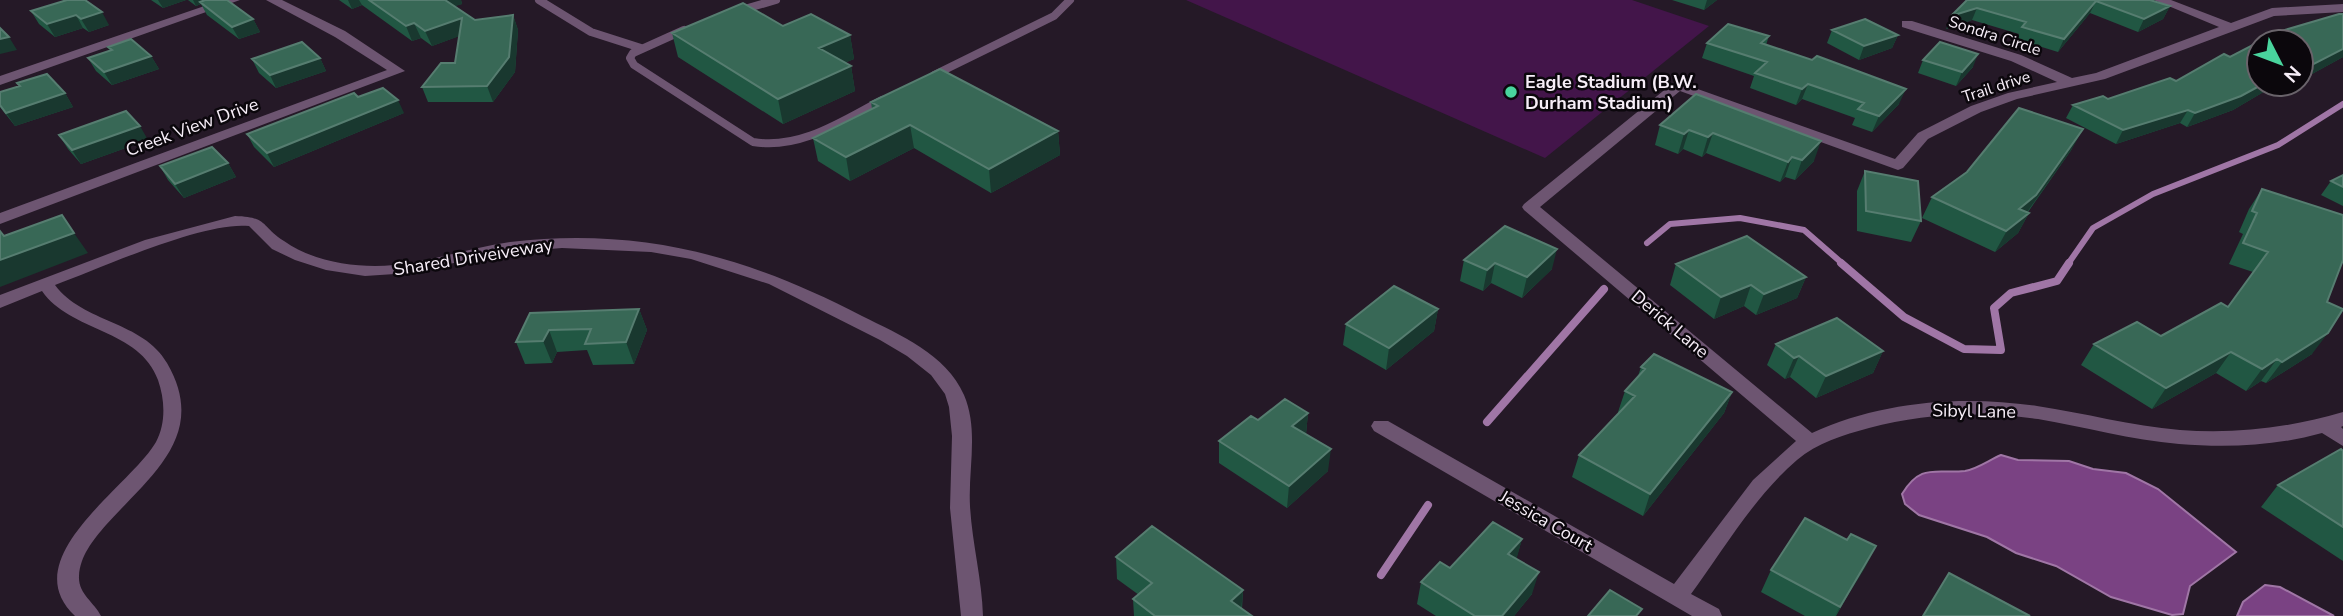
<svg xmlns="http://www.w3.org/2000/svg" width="2343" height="616" font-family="'Nunito Sans',sans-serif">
	<rect width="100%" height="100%" fill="#251927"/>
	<!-- green -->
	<path fill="#43154a" d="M1186,0H1632L1709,26L1545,158Z"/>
	<!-- water -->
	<path fill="#7a4283" stroke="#a076a6" stroke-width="2" d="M2001,455L2018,460L2069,461L2093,469L2126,473L2158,489L2236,552L2190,586L2183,614L2172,615L2111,597L2056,566L2016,553L1987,537L1919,515L1905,504L1902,494C1921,463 1935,474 1965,471C1977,469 1989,460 2001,455Z
		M2265,585L2280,587L2334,616H2237L2243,602Z"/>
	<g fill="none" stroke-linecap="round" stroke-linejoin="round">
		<!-- stream-far1 -->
		<path stroke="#a076a6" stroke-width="6" d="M1647,243L1670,224L1740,218L1804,230L1843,264
			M2068,264L2093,228L2153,194L2278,145L2343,104"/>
		<!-- stream -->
		<path stroke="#a076a6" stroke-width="8" d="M1841,263L1904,317L1964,349L2001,350L1994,308L2011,293L2057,281L2069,263
			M1487,422L1604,289
			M1381,575L1428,505"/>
		<!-- service -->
		<path stroke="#6d5571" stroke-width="8" d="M539,0L591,32L641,48
			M741,10L776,0
			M684,30L633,53L630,58L634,65L753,142C800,150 842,121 882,100
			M934,75L1054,16L1070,0"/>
		<!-- minor -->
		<path fill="#6d5571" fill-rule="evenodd" d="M222,0H240L0,85V76Z
			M266,0H282L345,31L405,71L0,224V213L387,70L335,37Z
			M2154,0H2171L2231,23L2272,8L2343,4V12L2274,16L2105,79L2017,99L1981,112L1928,139L1903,168L1898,170L1680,91L1540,207L1812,433C1881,401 1963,395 2037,406C2085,413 2131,426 2180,430C2236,434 2289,428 2343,412V426L2341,427L2343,429V446L2322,433C2276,446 2227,448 2179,444C2131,440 2085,427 2038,419C1982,411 1924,413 1869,428C1843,435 1817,443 1797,460C1754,497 1724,549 1691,594L1719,609L1722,616H1692L1374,431L1371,426L1374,421H1388L1674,584L1753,480L1796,441L1524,210L1522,207L1524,204L1673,83L1678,82L1895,159L1918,133L1971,106L2008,93L2057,82L2011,61L1902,27V21H1912L2021,55L2072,78L2096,73L2219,27Z
			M235,216C269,217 260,226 284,241C309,259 345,266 375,266C420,266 466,248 510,242C641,227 747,256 862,316C900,335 946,354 964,395C979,430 968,469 970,506C972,543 982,579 983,616H961L950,508L952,436L949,407L945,394L931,375L907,356L880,340L769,284L691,259L651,252L562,248L513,252L395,274L365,276L326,270L295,260L272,249L249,226C204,221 101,268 55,285C83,323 143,321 167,363C209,435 150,476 106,525C93,540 80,556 79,576C78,594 94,602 101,616H75C13,558 130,487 156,442C166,423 165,400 158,380C140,329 70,332 42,291L0,308V295L145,240Z"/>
	</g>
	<!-- wall -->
	<path fill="#215743" d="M67,0L109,25L89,32L83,28L55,37L39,24L31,11Z
		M151,0H186L163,8Z
		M188,0H227L253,19L260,32L239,39L207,15L201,4L196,6Z
		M339,0H461L462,4L454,6L475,20L513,15L518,30L515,72L493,102H428L422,87L455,63L459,36L432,46L421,38L412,41L362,5L352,9Z
		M1672,0H1717L1704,10Z
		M1967,0H2150L2170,6L2163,19L2138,32L2090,13L2058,52L2016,39L2019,34L1972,20L1946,29Z
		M2343,14V57L2301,80V42L2259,84H2277L2233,110L2187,127L2180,123L2116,144L2066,118L2073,105L2108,99L2176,81L2230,57Z
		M783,26L850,35L854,59L844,63L851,66L855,91L783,124L678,57L672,33Z
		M1832,30L1898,35L1892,48L1859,60L1827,43Z
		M1769,36L1766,45L1899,104L1872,132L1852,125L1855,118L1802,99L1796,105L1750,88L1754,76L1702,58L1707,43Z
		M108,47L151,56L159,69L112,85L96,71L88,58L110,51Z
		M320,58L326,71L276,88L259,73L252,59Z
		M1923,60L1973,67L1956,86L1918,73Z
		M0,92L65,93L73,107L15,126L0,107Z
		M1696,94L1814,161L1795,180L1785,177L1780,182L1706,153L1702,157L1683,149L1678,154L1655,145L1660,125Z
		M871,102L1058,131L1060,155L991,193L914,148L850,181L818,161L813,138L872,109Z
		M404,113L274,167L254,147L247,134Z
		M59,135L148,140L81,164L68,149Z
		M2072,149L2028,212L2029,213L2018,233L1995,252L1922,218L1932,197Z
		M228,163L236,177L184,198L168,180L160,166Z
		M1865,171L1921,221L1911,242L1857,231V191Z
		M2343,175V206L2321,195L2331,181Z
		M2262,189L2327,302L2312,354L2266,383L2261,381L2246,391L2216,373L2152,409L2081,365L2094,344L2161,336L2228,307L2253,272L2229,264L2243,234L2239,232L2249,209Z
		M1464,260L1552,269L1522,298L1491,283L1483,291L1460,281Z
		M1676,264L1806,277L1797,298L1756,315L1744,306L1714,319L1670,285Z
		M639,309L647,330L634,364L593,365L587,350L557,352L552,363L525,364L516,342L530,313Z
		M1438,309L1434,331L1386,370L1343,345L1346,324Z
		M1776,344L1883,351L1873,373L1816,398L1790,377L1785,379L1767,365Z
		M1641,367L1732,392L1724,413L1643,516L1572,477L1579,455L1619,413L1618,412L1625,391L1638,376Z
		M1308,413L1306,434L1328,471L1287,508L1219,463V441L1258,420Z
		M2343,451V561L2261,507L2278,485Z
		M1522,539L1516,559L1532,594L1514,616H1436L1417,604L1421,582Z
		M1847,540L1876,546L1836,616H1805L1761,592L1771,570Z
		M1116,557L1243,590L1242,609L1252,616H1134L1133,599L1139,595L1117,579Z"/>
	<!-- shaded-wall -->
	<path fill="#19382f" d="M158,0H186L163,8Z
		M193,0H214L200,2L201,4L196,6Z
		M348,0H359L362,5L352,9Z
		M440,0H461L462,4L444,10Z
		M1707,0H1717L1704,10Z
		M2096,1L2090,13L2058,52L2064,39Z
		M2170,6L2163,19L2138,32L2144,19Z
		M1977,8L1972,20L1946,29L1951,16Z
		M102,12L109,25L89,32L81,19Z
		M76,15L83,28L55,37L47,24Z
		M513,15L518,30L515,72L493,102L487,86Z
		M462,18L468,33L432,46L425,31Z
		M253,19L260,32L239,39L232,27Z
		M414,23L421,38L412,41L406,26Z
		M850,35L854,59L823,72L819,48Z
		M1898,35L1892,48L1859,60L1864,46Z
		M9,37L17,50L0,54V39Z
		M2343,49V57L2301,80V74L2304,69Z
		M1978,54L1973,67L1956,86L1962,72Z
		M151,56L159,69L112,85L104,72Z
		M320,58L326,71L276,88L270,75Z
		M851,66L855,91L783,124L778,99Z
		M1808,84L1802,99L1796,105L1802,89Z
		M2263,84H2277L2233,110L2187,127L2195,113Z
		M1906,89L1899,104L1872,132L1879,116Z
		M65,93L73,107L15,126L6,113Z
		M398,100L404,113L274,167L267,153Z
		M2188,110L2180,123L2116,144L2123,130Z
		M910,125L914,148L850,181L846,157Z
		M140,126L148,140L81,164L72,150Z
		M2083,129L2072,149L2025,215L2029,213L2018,233L1995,252L2019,209Z
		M1689,130L1683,149L1678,154L1684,134Z
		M1058,131L1060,155L991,193L989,169Z
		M1713,133L1706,153L1702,157L1708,137Z
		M1821,141L1814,161L1795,180L1802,160Z
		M1792,157L1785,177L1780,182L1788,162Z
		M228,163L236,177L184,198L175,184Z
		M74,233L88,253L0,287V260Z
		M1557,249L1552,269L1522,298L1527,277Z
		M1495,263L1491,283L1483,291L1487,270Z
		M1806,277L1797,298L1756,315L1764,294Z
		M1751,285L1744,306L1714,319L1721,297Z
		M639,309L647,330L634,364L626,342Z
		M1438,309L1434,331L1386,370L1389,348Z
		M549,330L557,352L552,363L543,341Z
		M2328,333L2312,354L2266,383L2282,362Z
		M1883,351L1873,373L1816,398L1826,376Z
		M2231,352L2216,373L2152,409L2166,388Z
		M1799,356L1790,377L1785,379L1794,358Z
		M2277,359L2261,381L2246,391L2262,369Z
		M1732,392L1724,413L1643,516L1650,494Z
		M1308,413L1306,434L1292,426Z
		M1331,449L1328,471L1287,508L1289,486Z
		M1522,539L1516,561L1508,554Z
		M1876,546L1865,568L1835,616L1840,607Z
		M1539,572L1532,594L1514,616H1502Z
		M1243,590L1241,612L1231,601Z"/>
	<!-- building -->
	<path fill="#386856" stroke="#567d70" stroke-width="2" d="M67,0H85L102,12L81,19L76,15L47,24L31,11Z
		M205,0H227L253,19L232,27L200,2Z
		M369,0H445L475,20L513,15L509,57L487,86L422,87L441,63H455L462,18L425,31L414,23L406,26Z
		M1967,0H2150L2170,6L2144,19L2096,1L2064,39L2022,27L2026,22L1977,8L1951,16Z
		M743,3L783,26L811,14L850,35L819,48L851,66L778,99L672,33Z
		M2339,14H2343V49L2304,69L2301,68V42H2259V84H2263L2241,96L2195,113L2188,110L2123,130L2073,105L2103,96L2108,99L2170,78L2176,81L2224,54L2230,57L2278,32Z
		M1865,19L1898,35L1864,46L1832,30Z
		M1728,24L1769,36L1761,43L1812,60L1817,56L1906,89L1879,116L1858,109L1864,103L1808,84L1802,89L1755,73L1767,62L1707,43Z
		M0,28L9,37L0,39Z
		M131,39L151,56L104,72L88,58L112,50L108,47Z
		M302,42L320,58L270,75L252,59Z
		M1940,42L1978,54L1962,72L1923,60Z
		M940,69L1058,131L989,169L910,125L846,157L813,138L878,106L871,102Z
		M47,74L65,93L6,113L0,105V92L20,86L17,83Z
		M383,88L398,100L267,153L247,134L354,93L358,97Z
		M1696,94L1821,141L1802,160L1792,157L1788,162L1713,133L1708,137L1689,130L1684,134L1660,125Z
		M2019,108L2083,129L2036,195L2019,209L2029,213L2006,231L1932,197L1967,172Z
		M126,111L140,126L72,150L59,135Z
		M212,147L228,163L175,184L160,166Z
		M1865,171L1918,181L1921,221L1866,211Z
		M2343,175V187L2331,181Z
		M2262,189L2343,215V260L2327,302L2343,309L2328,333L2282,362L2277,359L2262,369L2231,352L2166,388L2094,344L2137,322L2161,336L2221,303L2228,307L2268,252L2243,243L2257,213L2252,211Z
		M62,215L74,233L0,260V231L4,236Z
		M1505,226L1557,249L1527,277L1495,263L1487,270L1464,260Z
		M1747,236L1806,277L1764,294L1751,285L1721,297L1676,264Z
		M1394,286L1438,309L1389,348L1346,324Z
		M639,309L626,342L585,344L591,329L549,330L543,341L516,342L530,313Z
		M1837,318L1883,351L1826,376L1799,356L1794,358L1776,344Z
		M1654,354L1732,392L1650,494L1579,455L1635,396L1625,391L1645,369L1641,367Z
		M1285,399L1308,413L1292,426L1331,449L1289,486L1219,441L1251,416L1258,420Z
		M2341,449L2343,451V527L2278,485Z
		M1805,518L1847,540L1851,534L1876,546L1840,607L1771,570Z
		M1493,522L1522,539L1508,554L1539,572L1502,616H1475L1421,582L1440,562L1450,568Z
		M1152,526L1243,590L1231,601L1252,616H1155L1133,599L1152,583L1116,557Z
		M1949,573L2030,616H1923Z
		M1610,590L1642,609L1636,616H1588Z"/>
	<!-- markers -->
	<circle fill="#49d49d" stroke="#0b070c" stroke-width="2.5" cx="1511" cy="92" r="7"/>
	<g text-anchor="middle" stroke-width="5" stroke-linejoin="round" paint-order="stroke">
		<!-- far-street labels -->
		<g font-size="16" fill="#f7eef8" stroke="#0b070c">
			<text transform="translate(1995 35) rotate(18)" y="6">Sondra Circle</text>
			<text transform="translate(1996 86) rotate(-18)" y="6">Trail drive</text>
		</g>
		<!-- poi labels -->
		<g font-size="18" font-weight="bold" fill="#f7eef8" stroke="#0b070c" text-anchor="start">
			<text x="1525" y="88">Eagle Stadium (B.W.<tspan x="1525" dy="21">Durham Stadium)</tspan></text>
		</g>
		<!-- street labels -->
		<g font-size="18" fill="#f7eef8" stroke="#0b070c">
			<text transform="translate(192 127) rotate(-20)" y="6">Creek View Drive</text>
			<text transform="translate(473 257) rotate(-9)" y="6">Shared Driveiveway</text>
			<text transform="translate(1670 324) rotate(40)" y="6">Derick Lane</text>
			<text transform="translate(1974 411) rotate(1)" y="6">Sibyl Lane</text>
			<text transform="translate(1546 521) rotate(30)" y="6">Jessica Court</text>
		</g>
	</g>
	<!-- north arrow -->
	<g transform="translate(2280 63) rotate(132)"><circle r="33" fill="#0b070c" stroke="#69636a" stroke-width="2"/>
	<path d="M0-5L12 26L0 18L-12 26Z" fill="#49d49d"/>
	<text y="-10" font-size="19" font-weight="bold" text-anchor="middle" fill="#f7eef8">N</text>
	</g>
</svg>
